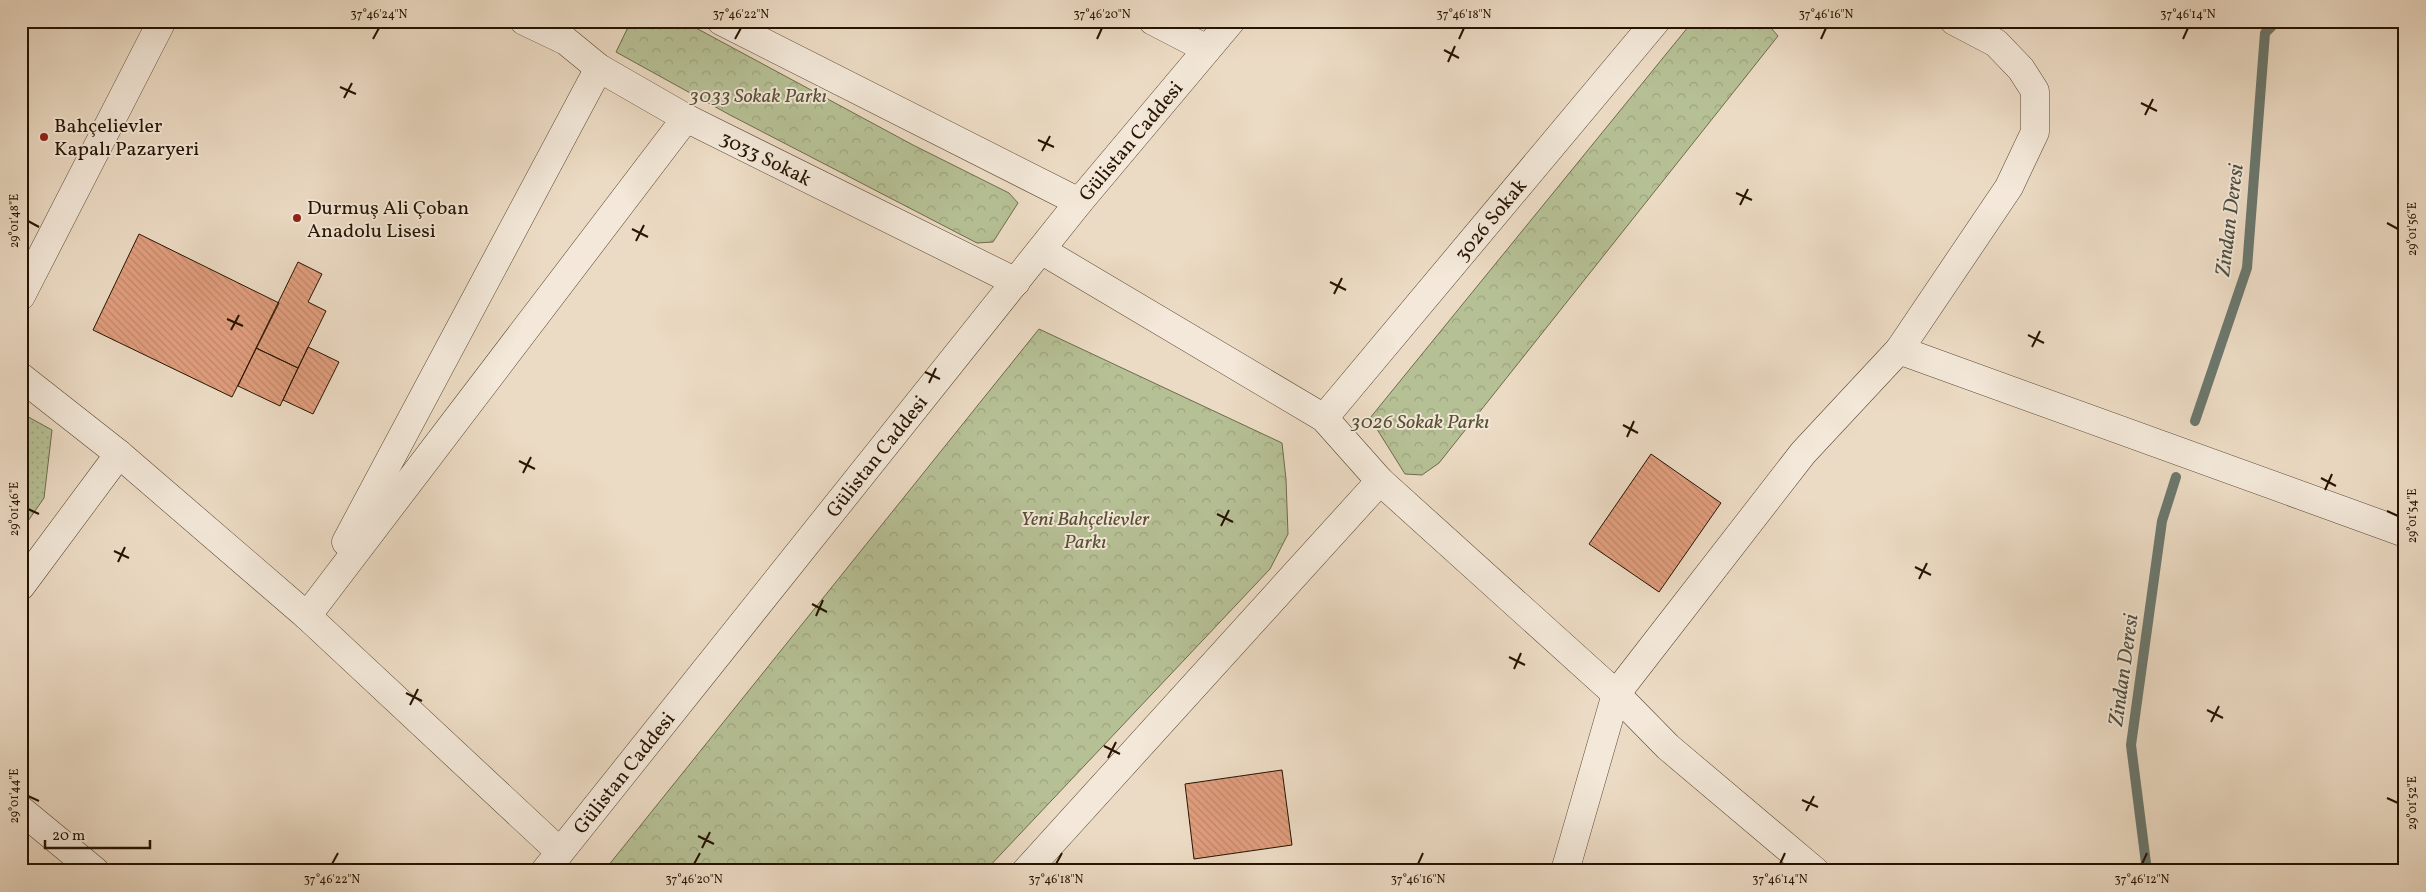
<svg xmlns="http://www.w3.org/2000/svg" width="2426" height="892" font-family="Vollkorn,serif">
	<defs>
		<pattern id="grass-dots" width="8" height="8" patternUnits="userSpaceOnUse" patternTransform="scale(1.25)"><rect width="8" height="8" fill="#b6c095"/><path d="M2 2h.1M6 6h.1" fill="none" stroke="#9ca47f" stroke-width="1.8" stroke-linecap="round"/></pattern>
		<pattern id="park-crowns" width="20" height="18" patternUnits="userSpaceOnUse" patternTransform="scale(1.25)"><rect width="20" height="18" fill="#b6c095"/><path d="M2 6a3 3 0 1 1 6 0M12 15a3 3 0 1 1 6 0" fill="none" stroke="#9ca47f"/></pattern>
		<pattern id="building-back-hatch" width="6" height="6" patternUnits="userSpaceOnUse" patternTransform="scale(1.25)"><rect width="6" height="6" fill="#e19e7e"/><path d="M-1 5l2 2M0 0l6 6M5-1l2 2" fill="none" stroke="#c1876b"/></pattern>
	</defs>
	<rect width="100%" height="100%" fill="#ecdbc4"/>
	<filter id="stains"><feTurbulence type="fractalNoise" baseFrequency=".004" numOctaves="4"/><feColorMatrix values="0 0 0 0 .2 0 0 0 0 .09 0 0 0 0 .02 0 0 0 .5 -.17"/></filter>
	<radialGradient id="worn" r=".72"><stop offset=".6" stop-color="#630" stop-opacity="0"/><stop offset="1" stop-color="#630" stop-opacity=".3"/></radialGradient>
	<!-- grass -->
	<path fill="url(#grass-dots)" stroke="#6e6a4b" d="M21,413L52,430L44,498L21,531Z"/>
	<!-- park -->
	<path fill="url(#park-crowns)" stroke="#6e6a4b" d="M631,21H683L913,145L1009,193L1018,203L993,242L977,243L730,115L616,52Z
		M1693,21H1765L1778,36L1439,463L1422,475L1405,474L1370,418Z
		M1039,329L1282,443L1286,479L1288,534L1270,569L985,871H604Z"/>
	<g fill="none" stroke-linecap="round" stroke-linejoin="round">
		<!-- stream -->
		<path stroke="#6b786e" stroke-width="10" d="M2195,421L2247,268L2265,33L2277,21
			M2147,871L2131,745L2162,521L2176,477"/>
	</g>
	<!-- building -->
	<path fill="url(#building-back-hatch)" stroke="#261301" d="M139,234L279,303L232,397L93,330Z
		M298,262L322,274L308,302L326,311L298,368L256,348Z
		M308,347L339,362L313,414L283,400Z
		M256,348L298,368L280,406L238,386Z
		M1651,454L1721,503L1659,592L1589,544Z
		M1282,770L1292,845L1194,859L1185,784Z"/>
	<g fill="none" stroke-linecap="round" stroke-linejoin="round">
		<defs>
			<g id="minor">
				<path id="s1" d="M524,21L566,41L599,68L686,118L1016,282"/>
				<path d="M721,21L1079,202"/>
				<path d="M1153,21L1207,49"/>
				<path d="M1041,250L1324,418L1380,481L1616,694L1565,871"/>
				<path d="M21,296L162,21"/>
				<path d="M1899,350L2405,533"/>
				<path d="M21,377L119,454L307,616L560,852"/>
				<path id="s2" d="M1324,418L1656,21"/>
				<path d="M346,542L599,68"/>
				<path d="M21,586L119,454"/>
				<path d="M307,616L686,118"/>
				<path d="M21,810L95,871"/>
				<path d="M1026,871L1380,481"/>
				<path d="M1815,871L1668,747L1616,694L1803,453L1899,350L2009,187L2035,132V91L2021,69L1996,43L1954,21"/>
			</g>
			<g id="tertiary">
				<path id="s3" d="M545,871L1079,202L1231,21"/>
			</g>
		</defs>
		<!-- minor casing -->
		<use href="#minor" stroke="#584532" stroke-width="29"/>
		<!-- tertiary casing -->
		<use href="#tertiary" stroke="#584532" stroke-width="29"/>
		<!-- minor -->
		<use href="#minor" stroke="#f3e8d9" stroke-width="28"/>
		<!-- tertiary -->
		<use href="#tertiary" stroke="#f3e8d9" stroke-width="28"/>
	</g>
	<!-- ticks -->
	<path fill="none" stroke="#261301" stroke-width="2" d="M373,39L379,28M735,39L741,28M1097,39L1102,28M1459,39L1464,28M1821,39L1826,28M2183,39L2188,28M1444,50L1459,58M1448,62L1455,46M340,87L356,94M344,98L352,83M2141,103L2157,111M2145,115L2153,99M1038,140L1054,147M1042,151L1050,136M1736,193L1752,200M1740,205L1748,189M28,221L39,227M2387,223L2398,229M632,229L648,237M636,241L644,225M1330,282L1346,290M1334,294L1342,278M227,319L243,326M231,330L239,315M2028,335L2044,343M2032,347L2040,331M925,372L940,379M929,383L936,368M1623,425L1638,433M1627,437L1634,421M519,461L535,469M523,473L531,457M2321,478L2336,486M2325,490L2332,474M28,509L39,514M2387,511L2398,516M1217,514L1233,522M1221,526L1229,510M114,551L129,558M118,562L125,547M1915,567L1931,575M1919,579L1927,563M812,604L827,612M816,616L823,600M1509,657L1525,665M1514,669L1521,653M406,693L422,701M410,705L418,689M2207,710L2223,718M2211,722L2219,706M1104,746L1120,754M1108,758L1116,742M28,796L39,801M2387,798L2398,803M1802,800L1818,807M1806,811L1814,796M698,836L714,844M702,848L710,832M332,864L338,853M694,864L700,853M1056,864L1062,853M1418,864L1423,853M1780,864L1785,853M2142,864L2147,853"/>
	<!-- markers -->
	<g fill="#8f2418" stroke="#f3e8d9" stroke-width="2">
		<circle cx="44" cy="137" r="5"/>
		<circle cx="297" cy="218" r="5"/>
	</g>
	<g text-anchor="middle" stroke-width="4" stroke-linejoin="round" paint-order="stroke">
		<!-- park labels -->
		<g font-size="20" font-style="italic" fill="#585035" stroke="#f3e8d9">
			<text x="758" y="102">3033 Sokak Parkı</text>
			<text x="1420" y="428">3026 Sokak Parkı</text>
			<text x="1085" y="525">Yeni Bahçelievler<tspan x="1085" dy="23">Parkı</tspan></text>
		</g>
		<!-- poi labels -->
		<g font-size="20" fill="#261301" stroke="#f3e8d9" text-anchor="start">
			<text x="54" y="132">Bahçelievler<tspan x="54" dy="23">Kapalı Pazaryeri</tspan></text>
			<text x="307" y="214">Durmuş Ali Çoban<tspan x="307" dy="23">Anadolu Lisesi</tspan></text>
		</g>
		<!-- street labels -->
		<g font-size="20" fill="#261301" stroke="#f3e8d9">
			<text dy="7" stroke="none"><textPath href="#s3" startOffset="936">Gülistan Caddesi</textPath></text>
			<text dy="7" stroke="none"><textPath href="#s1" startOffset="279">3033 Sokak</textPath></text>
			<text dy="7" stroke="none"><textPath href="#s2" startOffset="259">3026 Sokak</textPath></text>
			<text dy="7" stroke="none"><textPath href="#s3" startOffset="531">Gülistan Caddesi</textPath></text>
			<text dy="7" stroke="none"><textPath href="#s3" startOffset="126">Gülistan Caddesi</textPath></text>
		</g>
		<!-- water labels -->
		<g font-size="21" font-style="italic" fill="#4e4e41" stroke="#f3e8d9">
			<text transform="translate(2229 220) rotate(-83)" y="7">Zindan Deresi</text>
			<text transform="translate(2123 670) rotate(-82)" y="7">Zindan Deresi</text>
		</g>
	</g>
	<!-- margin -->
	<rect width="2426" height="892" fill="none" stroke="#ecdbc4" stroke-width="55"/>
	<!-- scale -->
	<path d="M45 840v8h105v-8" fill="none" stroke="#261301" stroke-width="2.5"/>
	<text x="52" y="840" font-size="15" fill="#261301" stroke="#f3e8d9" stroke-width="4" paint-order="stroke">20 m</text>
	<rect x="28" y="28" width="2370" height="836" fill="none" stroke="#261301" stroke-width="2"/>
	<g font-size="12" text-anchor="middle" fill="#261301">
		<text x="379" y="18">37°46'24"N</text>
		<text x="741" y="18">37°46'22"N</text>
		<text x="1102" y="18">37°46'20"N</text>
		<text x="1464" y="18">37°46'18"N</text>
		<text x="1826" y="18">37°46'16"N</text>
		<text x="2188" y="18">37°46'14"N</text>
		<text transform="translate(14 221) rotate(-90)" y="4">29°01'48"E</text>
		<text transform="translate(2412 229) rotate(-90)" y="4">29°01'56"E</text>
		<text transform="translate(14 509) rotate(-90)" y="4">29°01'46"E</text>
		<text transform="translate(2412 516) rotate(-90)" y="4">29°01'54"E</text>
		<text transform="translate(14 796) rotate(-90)" y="4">29°01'44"E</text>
		<text transform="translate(2412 803) rotate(-90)" y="4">29°01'52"E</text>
		<text x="332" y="883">37°46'22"N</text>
		<text x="694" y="883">37°46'20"N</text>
		<text x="1056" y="883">37°46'18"N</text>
		<text x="1418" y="883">37°46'16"N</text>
		<text x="1780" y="883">37°46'14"N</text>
		<text x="2142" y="883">37°46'12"N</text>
	</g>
	<rect width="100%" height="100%" filter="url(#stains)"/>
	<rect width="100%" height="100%" fill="url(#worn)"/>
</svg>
